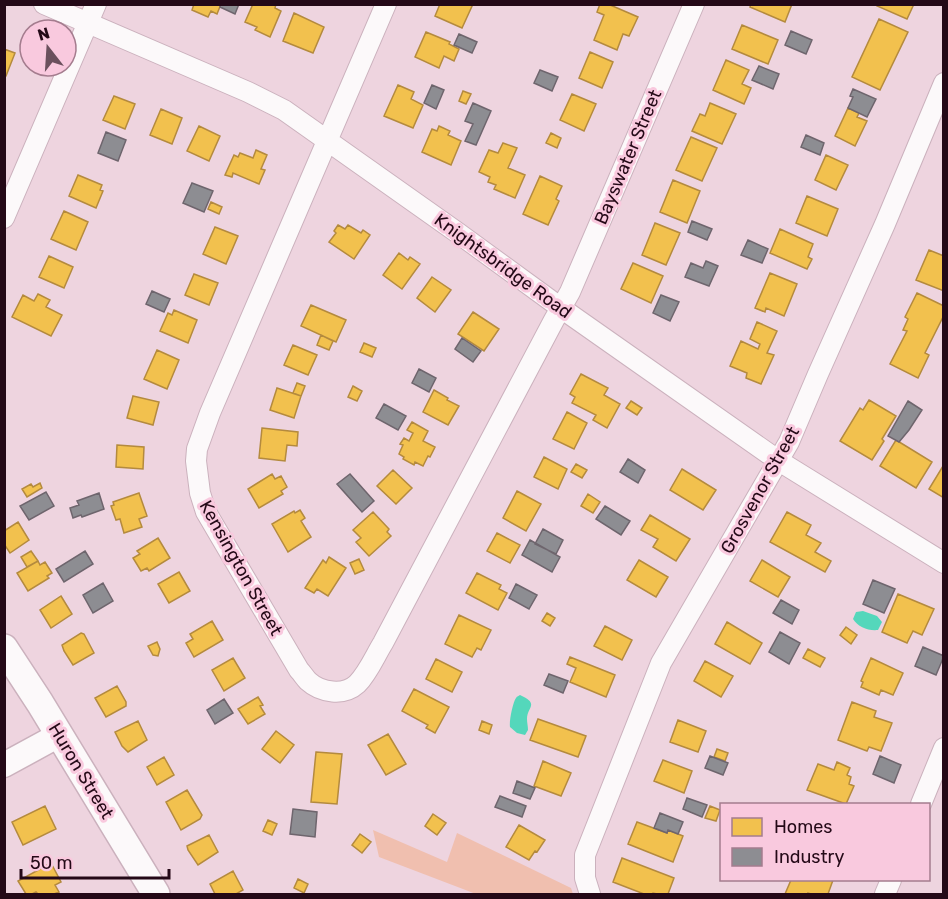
<svg xmlns="http://www.w3.org/2000/svg" width="948" height="899" font-family="Rubik,sans-serif">
	<rect width="100%" height="100%" fill="#eed4df"/>
	<!-- green -->
	<path fill="#f0bfaf" d="M373,830L447,862L457,833L571,888L573,894H476L379,857Z"/>
	<!-- water -->
	<path fill="#54d7bb" d="M863,611L877,616L882,622L878,630C868,631 858,627 853,619L856,612Z
		M520,695C540,704 527,707 527,719C527,723 528,726 528,730L525,735L517,733L510,727C509,721 513,702 516,698C517,696 519,696 520,695Z"/>
	<!-- homes -->
	<path fill="#f2c14e" stroke="#b48a3e" stroke-width="1.5" d="M194,4H221L217,14L211,11L208,17L192,10Z
		M253,4H276L275,8L281,11L270,37L255,30L257,27L245,22Z
		M440,4H473L462,28L435,16Z
		M600,4H608L638,17L629,36L623,34L617,50L594,40L604,15L597,12Z
		M751,4H792L785,22L750,7Z
		M878,4H914L907,19L877,6Z
		M294,13L324,27L313,53L283,41Z
		M879,19L908,32L880,90L852,77Z
		M742,25L778,40L768,64L732,49Z
		M426,32L450,42L449,44L459,49L454,61L444,56L439,68L415,57Z
		M4,49L15,53L6,76H4Z
		M590,52L613,62L602,88L579,78Z
		M726,60L749,70L742,84L751,88L744,104L713,90Z
		M398,85L414,92L411,99L423,105L413,128L384,116Z
		M463,91L471,94L466,104L459,101Z
		M572,94L596,104L584,131L560,120Z
		M114,96L135,104L125,129L103,120Z
		M710,103L736,114L722,144L692,131L700,114L705,116Z
		M848,108L859,113L857,117L867,121L855,146L835,136Z
		M161,109L182,118L172,144L150,135Z
		M199,126L220,136L209,161L187,151Z
		M439,126L450,131L448,135L461,141L451,165L422,152L432,129L437,131Z
		M551,133L561,138L557,148L546,143Z
		M691,137L717,148L702,181L676,170Z
		M503,143L517,148L508,168L525,175L515,198L494,189L496,185L488,182L490,177L479,172L489,150L498,153Z
		M256,150L267,155L261,169L265,170L259,184L233,173L232,177L225,175L234,155L238,157L240,153L253,158Z
		M826,155L848,165L836,190L815,180Z
		M78,175L102,185L100,190L103,191L96,208L69,196Z
		M540,176L562,186L556,199L559,201L548,225L523,214Z
		M673,180L700,191L687,223L660,212Z
		M807,196L838,209L827,236L796,223Z
		M211,202L222,207L219,214L208,209Z
		M64,211L88,222L76,250L51,239Z
		M655,223L680,233L666,265L642,255Z
		M338,225L345,229L348,225L361,233L363,230L370,235L354,259L329,242L336,233L334,231Z
		M215,227L238,236L226,264L203,254Z
		M780,229L813,244L808,257L812,259L807,269L770,253Z
		M929,250L944,256V291L916,280Z
		M399,253L408,260L410,257L420,264L402,289L383,275Z
		M49,256L73,267L64,288L39,277Z
		M633,263L663,276L651,303L621,289Z
		M770,273L797,284L784,316L766,308L765,312L755,308Z
		M194,274L218,283L209,305L185,295Z
		M432,277L451,290L435,312L417,298Z
		M917,293L944,306V315L925,353L929,355L918,378L890,364L907,331L903,330L908,319L905,317Z
		M38,294L50,300L46,307L62,315L51,336L12,317L23,295L34,301Z
		M311,305L346,320L336,342L301,326Z
		M174,310L197,320L188,343L160,331L168,313L172,315Z
		M473,312L499,329L484,351L458,334Z
		M757,322L777,331L767,353L774,355L761,384L746,378L747,373L730,366L741,341L758,349L760,344L750,339Z
		M321,335L333,341L329,350L317,345Z
		M364,343L376,348L372,357L360,352Z
		M293,345L317,355L308,375L284,365Z
		M157,350L179,360L167,389L144,379Z
		M581,374L608,388L604,395L620,404L607,428L593,420L596,415L572,403L575,397L570,394Z
		M297,383L305,386L301,396L293,393Z
		M353,386L362,391L357,401L348,397Z
		M277,388L301,396L294,418L270,410Z
		M434,390L448,398L447,400L459,406L448,425L423,412Z
		M133,396L159,402L153,425L127,418Z
		M869,400L896,416L882,439L884,441L872,460L840,441L860,408L863,410Z
		M631,401L642,408L637,415L626,408Z
		M567,412L587,423L574,449L553,439Z
		M412,422L428,431L423,441L435,447L430,457L428,456L423,466L415,462L414,465L403,459L404,457L399,454L403,445L400,444L404,438L409,441L413,433L407,430Z
		M262,428L298,432L297,446L287,445L285,461L259,458Z
		M896,440L932,462L916,488L880,466Z
		M117,445L144,447L143,469L116,467Z
		M544,457L567,469L558,489L534,477Z
		M576,464L587,470L582,478L571,472Z
		M943,466H944V498L929,489Z
		M682,469L716,490L703,510L670,490Z
		M393,470L412,488L396,504L377,486Z
		M272,474L275,479L281,476L287,487L281,491L283,494L259,508L248,489Z
		M40,483L42,488L27,497L22,489L31,484L33,487Z
		M517,491L541,504L526,531L503,518Z
		M139,493L147,516L139,519L142,527L124,533L120,519L116,520L111,506L114,505L113,502Z
		M588,494L600,502L593,513L581,506Z
		M300,510L305,518L301,521L311,537L288,552L272,524L294,511L295,513Z
		M373,512L389,529L387,532L391,536L369,556L356,542L361,538L353,530Z
		M787,512L811,525L806,535L821,543L815,552L831,561L825,572L770,542Z
		M650,515L690,539L676,561L653,547L658,539L641,530Z
		M18,522L29,540L10,553L4,544V531Z
		M497,533L520,545L510,563L487,551Z
		M158,538L170,558L149,571L147,568L141,571L133,558L140,554L137,551Z
		M31,551L38,561L27,567L21,557Z
		M329,557L346,568L328,596L317,589L314,593L305,588L323,560L326,563Z
		M359,559L364,570L355,574L350,563Z
		M639,560L668,577L656,597L627,580Z
		M762,560L790,577L778,597L750,581Z
		M38,561L40,565L45,562L52,573L47,576L49,578L28,591L17,573Z
		M179,572L190,591L169,603L158,584Z
		M477,573L501,585L499,589L507,593L498,610L466,593Z
		M898,594L934,609L922,635L913,631L907,643L882,632Z
		M61,596L72,614L51,628L40,610Z
		M547,613L555,618L550,626L542,621Z
		M459,615L491,630L481,650L477,648L472,657L445,644Z
		M212,621L223,640L194,657L186,643L193,639L190,634Z
		M727,622L762,643L750,664L715,644Z
		M605,626L632,640L622,660L594,646Z
		M846,627L857,635L851,644L840,635Z
		M81,633L84,634L94,653L73,665L64,651L62,645Z
		M157,642L160,649L158,656L153,655L148,646Z
		M808,649L825,658L820,667L803,658Z
		M570,657L615,675L606,697L570,682L576,668L567,664Z
		M233,658L245,678L224,691L212,670Z
		M871,658L903,673L893,695L881,690L879,695L861,687L863,682L861,681Z
		M436,659L462,672L452,692L426,679Z
		M705,661L733,676L721,697L694,681Z
		M117,686L126,702V706L106,717L95,698Z
		M414,689L449,707L435,733L426,728L428,725L402,711Z
		M258,697L263,705L260,706L265,714L248,724L238,709Z
		M852,702L876,711L874,717L892,723L881,751L869,747L867,751L838,740Z
		M538,719L586,736L578,757L530,740Z
		M678,720L706,731L698,752L670,742Z
		M138,721L147,740L128,752L122,746L115,732Z
		M482,721L492,725L489,734L479,730Z
		M276,731L294,745L280,763L262,749Z
		M388,734L406,764L386,775L368,745Z
		M717,749L728,753L725,761L714,757Z
		M316,752L342,754L337,804L311,802Z
		M164,757L174,775L157,785L147,767Z
		M663,760L692,771L684,793L654,781Z
		M543,761L571,773L561,796L534,786Z
		M837,762L850,768L847,775L851,777L849,784L854,786L846,804L807,790L818,764L834,770Z
		M187,790L202,815L200,819L181,830L166,802Z
		M45,806L56,829L23,845L12,822Z
		M710,806L720,810L716,821L705,818Z
		M433,814L446,823L437,835L425,826Z
		M268,820L277,824L272,835L263,831Z
		M637,822L667,833L668,830L683,836L673,862L628,844Z
		M519,825L545,840L537,852L535,851L529,860L506,847Z
		M360,834L371,842L362,853L352,845Z
		M209,835L218,852L198,865L188,850L187,846Z
		M622,858L674,878L668,894H657L653,893L652,894H644L613,882Z
		M51,863L61,882L55,885L59,892L54,894H38L36,892L32,894H26L18,881Z
		M233,871L243,890L236,894H215L210,884Z
		M298,879L308,884L304,893L294,888Z
		M791,880H833L828,894H811L808,893V894H785Z"/>
	<!-- industry -->
	<path fill="#8d8d92" stroke="#6e656d" stroke-width="1.5" d="M221,4H239L235,14L220,7Z
		M791,31L812,40L806,54L785,45Z
		M459,34L477,42L472,53L454,45Z
		M759,66L779,74L773,89L752,80Z
		M540,70L558,77L552,91L534,83Z
		M432,85L444,90L436,109L424,103Z
		M853,89L876,99L867,117L848,108L853,97L850,96Z
		M473,103L491,111L476,145L465,141L473,124L465,121Z
		M106,132L126,140L118,161L98,153Z
		M806,135L824,143L820,155L801,147Z
		M192,183L213,191L204,212L183,203Z
		M692,221L712,229L707,240L688,232Z
		M748,240L768,249L762,263L741,255Z
		M706,261L718,266L709,286L685,277L691,263L703,268Z
		M152,291L170,299L164,312L146,304Z
		M661,295L679,302L670,321L653,313Z
		M462,338L481,351L473,362L455,349Z
		M419,369L436,378L429,392L412,383Z
		M908,401L922,410L909,430L899,442L888,436Z
		M384,404L406,416L398,430L376,418Z
		M628,459L645,470L638,483L620,472Z
		M350,474L374,501L362,512L337,484Z
		M46,492L54,506L29,520L20,506Z
		M99,493L104,509L82,517L81,515L73,518L70,508L79,505L77,501Z
		M605,506L630,521L621,535L596,519Z
		M543,529L563,540L556,554L535,544Z
		M530,540L560,557L552,572L522,555Z
		M85,551L93,564L64,582L56,569Z
		M873,580L895,589L884,613L863,604Z
		M103,583L113,601L93,613L83,595Z
		M516,584L537,595L529,609L509,598Z
		M781,600L799,610L792,624L773,613Z
		M780,632L800,643L789,664L769,652Z
		M923,647L944,656L936,675L915,666Z
		M549,674L568,681L563,693L544,685Z
		M224,699L233,713L215,724L207,710Z
		M710,756L728,763L723,775L705,768Z
		M880,756L901,765L894,783L873,774Z
		M517,781L535,788L530,799L513,793Z
		M500,796L526,806L522,817L495,807Z
		M687,798L707,805L702,817L683,809Z
		M293,809L317,812L315,837L290,834Z
		M660,813L683,822L678,834L668,830L667,833L654,828Z"/>
	<g fill="none" stroke-linecap="round" stroke-linejoin="round">
		<defs>
			<path id="minor" d="M44,4L248,92L284,110L458,233L561,308L779,461L944,563
				M386,4L210,413L197,449L196,461L200,493L206,512L299,670C302,673 305,678 308,681C321,693 344,696 357,684C368,673 375,656 383,643L554,320L570,292L694,4
				M4,218L96,4
				M921,804L944,748
				M590,894L585,878V855L661,663L789,442L818,374L885,224L944,83
				M885,894L891,880"/>
			<path id="tertiary" d="M4,765L59,735"/>
			<path id="secondary" d="M4,648L40,703L156,894"/>
		</defs>
		<!-- minor casing -->
		<use href="#minor" stroke="#cbb1bd" stroke-width="22"/>
		<!-- tertiary casing -->
		<use href="#tertiary" stroke="#cbb1bd" stroke-width="27"/>
		<!-- secondary casing -->
		<use href="#secondary" stroke="#cbb1bd" stroke-width="30"/>
		<!-- minor -->
		<use href="#minor" stroke="#fcf9fa" stroke-width="20"/>
		<!-- tertiary -->
		<use href="#tertiary" stroke="#fcf9fa" stroke-width="24"/>
		<!-- secondary -->
		<use href="#secondary" stroke="#fcf9fa" stroke-width="27"/>
	</g>
	<g text-anchor="middle" stroke-width="6" stroke-linejoin="round" paint-order="stroke">
		<!-- street labels -->
		<g font-size="18" fill="#240917" stroke="#f9c9de">
			<text transform="translate(628 157) rotate(-67)" y="6">Bayswater Street</text>
			<text transform="translate(503 266) rotate(36)" y="6">Knightsbridge Road</text>
			<text transform="translate(760 490) rotate(-61)" y="6">Grosvenor Street</text>
			<text transform="translate(241 568) rotate(61)" y="6">Kensington Street</text>
			<text transform="translate(81 771) rotate(59)" y="6">Huron Street</text>
		</g>
	</g>
	<!-- border -->
	<rect width="948" height="899" fill="none" stroke="#240917" stroke-width="12"/>
	<!-- legend -->
	<rect x="720" y="803" width="210" height="78" fill="#f9c9de" stroke="#a47c8e" stroke-width="1.5"/>
	<rect x="732" y="818" width="30" height="18" fill="#f2c14e" stroke="#a47c8e" stroke-width="1.5"/>
	<text x="774" y="833" font-size="18" fill="#240917">Homes</text>
	<rect x="732" y="848" width="30" height="18" fill="#8d8d92" stroke="#a47c8e" stroke-width="1.5"/>
	<text x="774" y="863" font-size="18" fill="#240917">Industry</text>
	<!-- north arrow -->
	<g transform="translate(48 48) rotate(343)"><circle r="28" fill="#f9c9de" stroke="#a47c8e" stroke-width="1.5"/>
	<path d="M0-4.5L10 22L0 15L-10 22Z" fill="#6b505d"/>
	<text y="-9" font-size="16" font-weight="bold" text-anchor="middle" fill="#240917">N</text>
	</g>
	<!-- scale -->
	<path d="M21 869v9h148v-9" fill="none" stroke="#240917" stroke-width="3"/>
	<text x="30" y="869" font-size="18" fill="#240917" stroke="#f9c9de" stroke-width="4.5" paint-order="stroke">50 m</text>
</svg>
